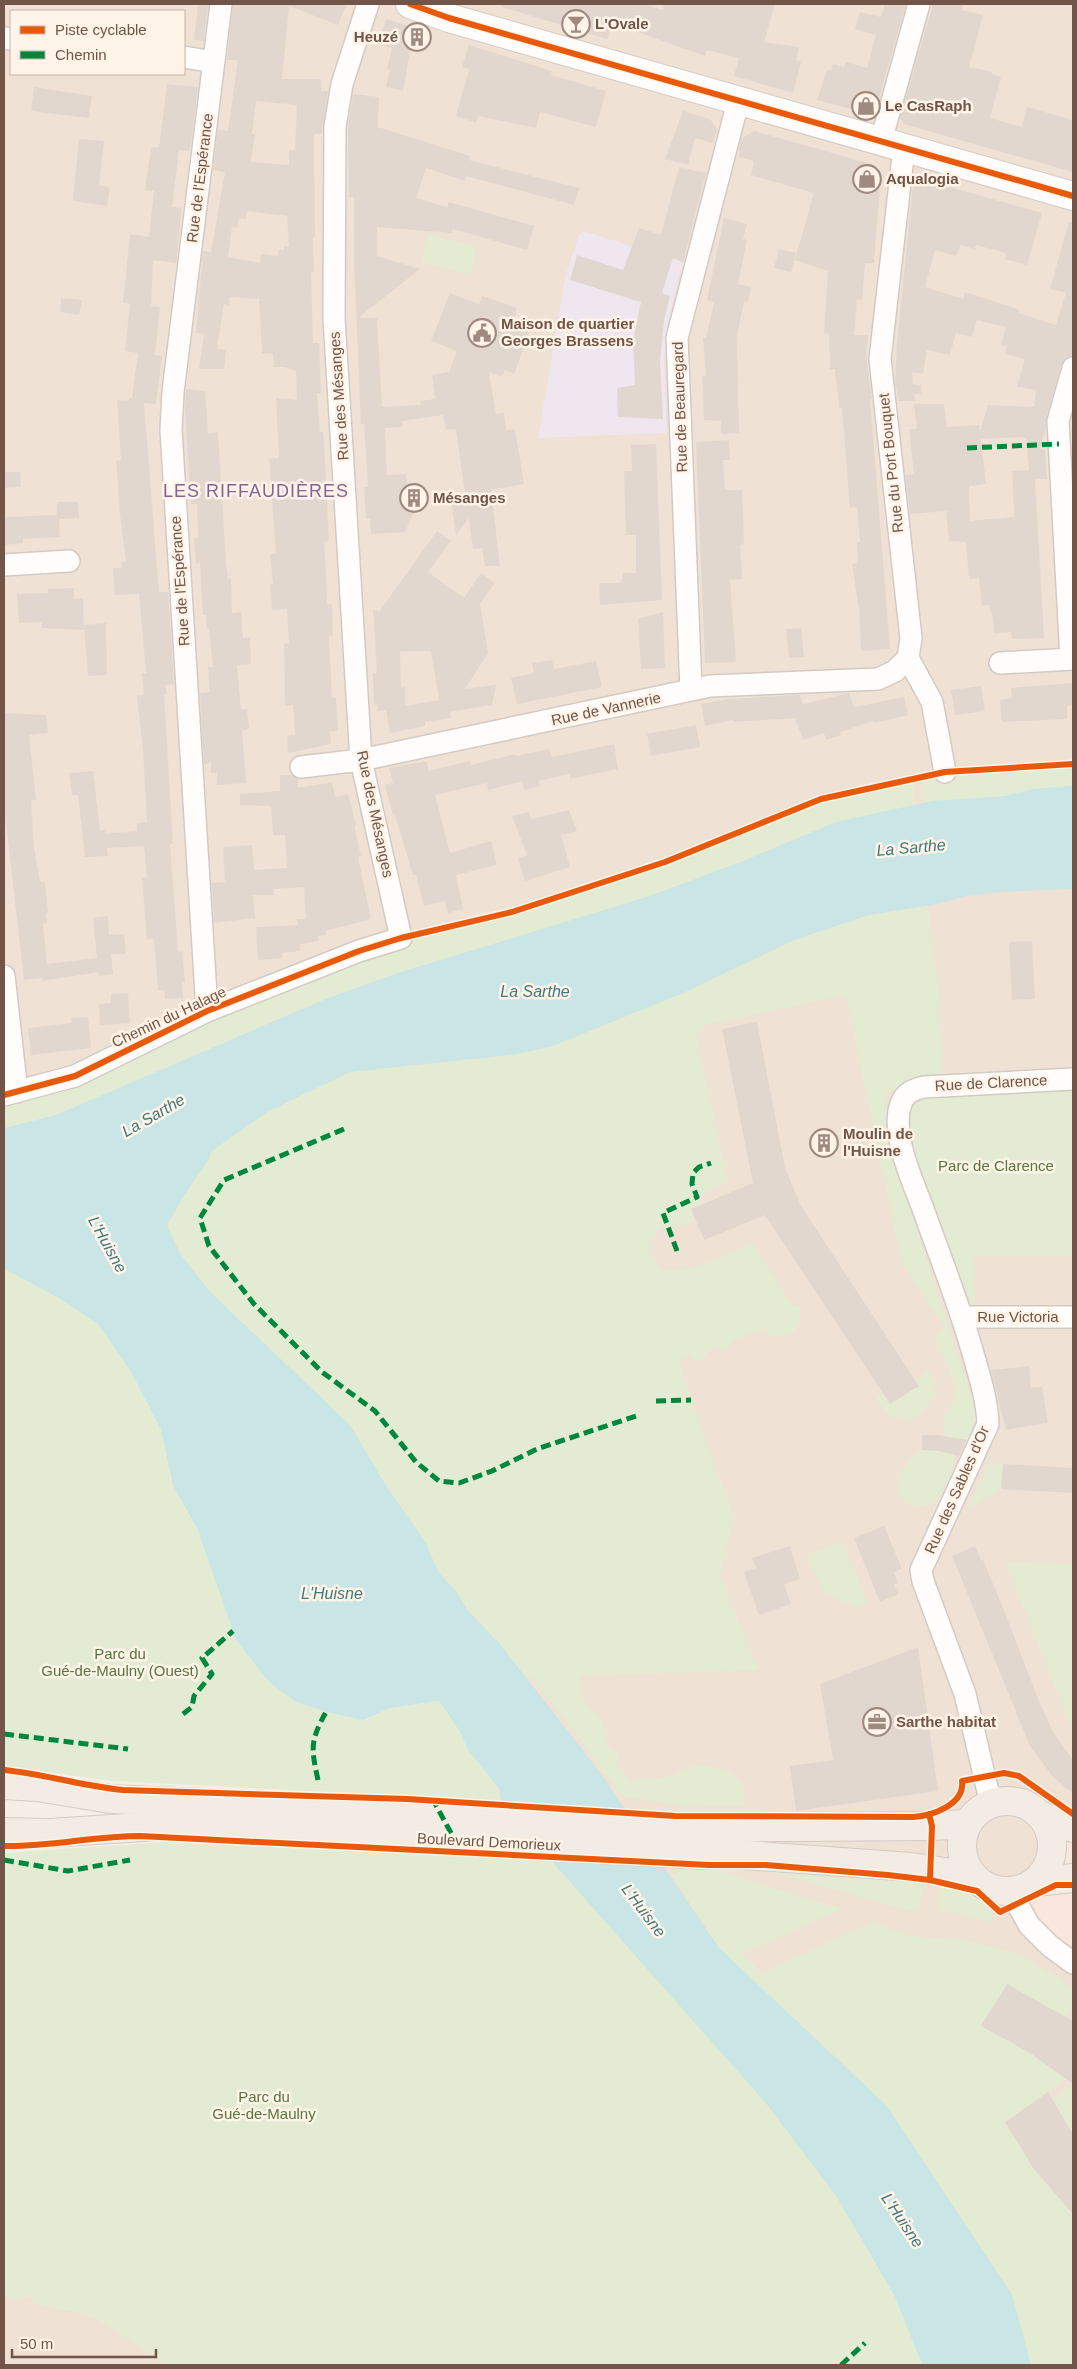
<svg xmlns="http://www.w3.org/2000/svg" width="1077" height="2369" font-family="Arial,sans-serif">
	<rect width="100%" height="100%" fill="#f6efe7"/>
	<!-- residential -->
	<path fill="#efe1d4" fill-rule="evenodd" d="M4,4H1073V1828L1049,1829L1052,1852L1047,1869L1028,1887L1019,1890L1073,1963V2365H979L39,1119L4,1128ZM11,11H184V74H11Z
		M33,2295V2303L69,2310L94,2317L138,2344L162,2360L164,2365H4V2298L20,2299Z"/>
	<!-- commercial -->
	<path fill="#f9e6dd" d="M1073,1828V1963L1050,1946L1020,1890L1028,1887L1047,1869L1052,1852L1049,1829Z"/>
	<!-- education -->
	<path fill="#f0e6f0" d="M583,231L683,262L668,322L664,361L667,433L538,438L565,277L579,235Z"/>
	<!-- green -->
	<path fill="#e3ecd2" d="M428,235L476,246L471,274L422,263Z
		M1073,764V786L1033,789L1005,796L923,803L924,776L945,772Z
		M914,778L913,805L798,837L741,862L650,896L398,973L291,1013L173,1067L56,1115L4,1128V1095L401,938L512,912L665,862L821,799Z
		M928,905L939,997L943,1072L941,1076L912,1081L895,1092L885,1093L897,1166L977,1415L968,1441L944,1436V1418L953,1403L955,1386L949,1367L933,1337L945,1327L901,1262L846,995L704,1025L697,1040L728,1181L697,1197L701,1205L691,1209L695,1220C691,1222 685,1225 681,1226C675,1227 670,1224 665,1227C645,1236 649,1255 660,1269C690,1276 725,1254 753,1243L792,1305L800,1307C803,1332 794,1335 770,1336L766,1328L734,1340L730,1347L722,1350L716,1346C708,1349 707,1358 698,1362L690,1356L678,1361L733,1516L720,1576L759,1670L580,1676L583,1699L588,1708L599,1716L605,1731L607,1747L616,1752L620,1766L629,1781C641,1777 652,1780 664,1778C673,1776 681,1770 690,1767C715,1761 753,1774 743,1806L682,1805L624,1797L615,1788L580,1739L532,1678H526L499,1643L468,1611L457,1592L438,1572L426,1543L388,1489L350,1425L210,1292L181,1255L167,1226C180,1203 192,1182 207,1161C210,1157 209,1154 213,1150L267,1112L350,1072L511,1055L574,1038L683,993L800,938L869,915Z
		M1073,1083V1256H975V1303L972,1306L921,1185L904,1114L919,1096Z
		M4,1269L55,1296L98,1324L130,1370L161,1430L173,1486L197,1528L236,1640L269,1682L294,1701L326,1712L363,1720L390,1708L439,1701L460,1732L468,1750L499,1789L501,1801L113,1781L4,1766Z
		M929,1371L936,1389L927,1407L911,1420C890,1420 888,1414 876,1398L883,1393L890,1404L919,1386L915,1380Z
		M922,1450H937L954,1455C953,1460 954,1465 952,1470C950,1477 945,1487 941,1494C919,1529 866,1487 922,1450Z
		M988,1464H1003L1001,1489L967,1510Z
		M843,1541L867,1603L857,1607L823,1592L807,1555Z
		M1005,1562L1073,1564V1726L1070,1723Z
		M165,1842L552,1860L764,2101L836,2196L894,2295L922,2365H160L162,2360L94,2317L69,2310L32,2303L33,2295L20,2299L4,2298V1853Z
		M676,1869H712L842,1909L742,1954L762,1973L873,1922L907,1935L930,1938L960,1939L1020,1954L1073,1988V2005L1065,2017L1007,1985L981,2025L1030,2053L1066,2079L1005,2122L1033,2168L1073,2214V2365H1031L1012,2295L887,2106L719,1948L671,1874L677,1875Z
		M764,1869L891,1878L923,1882L919,1911L902,1909Z
		M939,1884C963,1889 977,1890 994,1907L991,1922L953,1912H937Z
		M1073,2085V2137L1072,2138L1058,2126L1065,2121L1052,2099Z"/>
	<!-- water -->
	<path fill="#c9e5e5" d="M1073,786V889L1000,892L967,896L932,905L869,915L794,940L683,993L550,1047L511,1055L350,1072L267,1112L213,1150C209,1154 210,1157 208,1161C192,1182 179,1203 167,1226L181,1255L210,1292L350,1425L388,1489L426,1543L438,1572L457,1592L468,1611L499,1643L599,1771L719,1948L887,2106L1012,2295L1031,2365H922L894,2295L836,2196L764,2101L501,1804L499,1789L468,1750L460,1732L439,1701L390,1708L363,1720L326,1712L294,1701L269,1682L236,1640L197,1528L173,1486L161,1430L130,1370L98,1324L55,1296L4,1269V1128L56,1115L328,998L398,973L650,896L741,862L836,822L932,801L1005,796L1033,789Z"/>
	<!-- building -->
	<path fill="#e2d7cf" fill-rule="evenodd" d="M198,4H208L204,41L194,40Z
		M233,4H347L338,25L289,6L282,79H321V91H328L322,134H314L315,237H313L314,272H311L313,343H319L321,393H317L320,432H323L324,442L329,541L324,542L326,573L327,604H332L333,636H329L332,698H336L338,731H330L331,744L288,753L287,736L295,735L293,705L285,706L284,644L289,643L287,609L272,610L270,584H273L270,554L276,553L269,459L279,458L276,398L297,400L296,371L284,367H274L273,354L262,353L259,299L230,297L229,305L224,304L217,349L226,350L224,369H199L204,334L196,333L203,251L211,252L225,172L213,170L218,130L228,131L238,60H227ZM256,101L297,105L295,150H289V165L251,162L255,134H252ZM247,211L287,216L289,246H284V250H278V256L261,254L260,263L228,257L232,227L237,228L239,218L246,219Z
		M502,4H644L663,10L664,4H775L764,42L799,47L796,60L801,62L793,93L734,76L739,58L707,50L705,56L612,23L607,39L502,7Z
		M885,4H906L874,115L817,100L827,70L831,71L833,64L844,67L846,62L867,68L876,35L855,29L860,12L881,17Z
		M933,4H964L962,10L983,15L969,67L992,72L991,74L1001,77L990,118L1022,127L1027,107L1073,120V172L904,124L900,118Z
		M386,19L424,31L420,45L417,47L411,45L403,91L386,87L390,70L387,69L392,48L379,44Z
		M469,45L552,71L551,75L606,91L596,127L540,112L536,128L478,116L476,123L456,116L469,69L462,67Z
		M167,84L198,87L190,151L179,150L172,207L182,208L176,263L153,260L151,306L160,307L155,355L162,356L156,404L144,403L159,592H168L174,684L165,685L167,694H164L173,844H170L178,952L182,951L185,982H182L183,998L165,999L164,990L158,991L154,939L147,940L142,878L147,877L144,846L107,848L108,856L85,857L78,795H72L69,773L93,771L100,831L105,830V834L137,831V823L147,822L143,750L137,696L144,695L142,673H146L139,594L115,595L113,568H122L121,562L126,561L120,515L116,461L121,460L117,400L129,401V398H132L138,353L125,351L130,304L123,303L130,234L149,237L154,191L145,190L151,147L159,148Z
		M34,87L92,96L89,118L31,111Z
		M353,94L379,97L378,127L470,156L469,160L579,188L574,205L466,176L465,181L426,168L416,198L447,207L449,202L534,226L527,250L453,229L452,233L377,227V256L420,269L358,318H377L382,407L421,405L420,401L435,399L432,375L449,372L457,351L431,341L450,293L479,304L482,296L517,308L514,318L532,325L514,374L505,370L502,377L489,372L496,414L504,413L506,430L515,429L524,484L491,490L500,566H485L482,548L473,549L469,518L456,535L450,495L465,493L456,429L446,430L443,415L402,421L403,427L385,428L387,475L406,474L407,485L422,495L405,532L371,534L370,519H366L364,487H368L364,424H361L359,381L354,259V197H349L348,128Z
		M683,111L710,119L717,129L713,143L695,138L688,165L665,159Z
		M754,131L875,165L881,173L874,263H865L862,300L857,299L854,335H868L866,356L872,399H870L890,649L861,651L859,608L852,564L858,563L857,542H860L857,507L850,508L842,408H839L835,369H830L829,334L824,333L828,271L795,260L814,193L751,175L754,161L739,157L740,151H738L741,139Z
		M79,139L104,141L99,185L110,187L107,206L73,201Z
		M679,167L706,173L683,262L673,258L662,293L670,296L664,321L660,360L663,419L618,417L617,388L635,385L633,341L641,302L570,280L577,255L623,270L639,228L661,235Z
		M914,177L1042,213L1027,265L1005,259L1006,253L976,245L975,249L961,245L956,256L935,250L925,287L963,299L965,292L1020,310L1018,313L1056,325L1066,293L1050,289L1069,222L1073,223V356L1065,359L1061,364L1046,418V428L1040,449L1045,450L1047,479H1035L1044,638L1012,639L1011,632L994,633L993,618L989,605L982,606L979,578L969,579L966,542L949,541L946,511L910,514L905,475L914,474L909,429H917L914,404H944L947,427L979,425L980,432L988,405L1034,407L1036,390L1017,387L1025,359L1005,354L1007,346L1001,345L1006,327L977,320L972,337L956,333L950,355L927,350L923,373L912,372L913,384L921,385V394H914L915,401H899L895,383L897,342ZM1021,437L1026,439L1029,470L1012,471L1014,517L970,521L969,486L986,484L981,439Z
		M724,218L747,224L743,239L747,240L738,284L751,287L748,302L744,301L737,336L739,433L721,434V421L704,420L702,376H706L703,338H706L714,302L707,300Z
		M779,249L796,253L791,272L774,268Z
		M61,298L82,300L79,315L60,312Z
		M186,389L205,391L208,433L218,432L226,562L228,579L231,578L232,613L241,612L243,638L250,637L251,664L237,665L241,710L247,709L249,729L242,730L246,783L217,785V773H211V763L204,764L200,693L210,692L208,667H213L209,629H207L206,615H203L200,563L196,564L194,538H198L197,504H191L185,408Z
		M729,440L730,460H723L725,490H742L744,544L740,545L742,579L730,580L736,662L705,663L696,442Z
		M656,444L662,600L600,605L599,583H621L623,573H636V535H626L624,471H632L631,445Z
		M4,472H20L21,487L4,488Z
		M57,502H78L79,518L59,519L60,537L23,539V543L4,545V517L57,515Z
		M437,531L451,541L428,572L464,598L481,573L495,583L480,604L488,653L465,689L496,685L492,705L450,712L451,718L425,722V726L390,733L386,710L378,711L377,704L374,705L373,673H377L373,609L379,612ZM400,651H431L439,700L405,706V687L401,688Z
		M74,588V599L83,598L84,630L42,628L41,622L19,623L17,594L48,593V589Z
		M663,612L665,668L641,669L638,619Z
		M106,623L107,675L88,676L84,625Z
		M801,628L804,657L789,658L786,629Z
		M552,660L554,669L596,661L602,687L517,704L511,678L534,673L532,663Z
		M1073,683V705L1067,706V719L1002,722L1000,700L1012,698L1011,688Z
		M981,686L985,711L955,715L951,690Z
		M849,693L854,707L904,697L908,715L874,723L873,721L840,732L841,735L826,740L824,733L803,740L795,718L734,722L733,720L705,726L701,704L727,699L800,695L803,704Z
		M4,713L46,715L48,733L29,735L36,800H31L34,848L40,882H45L48,913H46L47,923L43,924L47,964L97,958L93,918L108,916L109,935L124,934L126,954H111L113,974L99,976V972L43,981V978L24,980L4,805Z
		M696,725L700,747L651,756L647,734Z
		M614,744L618,769L570,779L569,774L539,781L540,786L524,790L522,781L488,790L487,783L435,795L450,853L491,841L497,865L456,875L463,909L448,913L445,901L424,906L416,875H413L395,815L393,816L385,785L393,783L389,768L426,761L429,771L470,761L471,765L515,754L516,756L549,749L552,757Z
		M280,775H291L298,779V788L332,782L335,797L348,794L356,826H354L361,856L358,857L371,919L326,931V935L318,936L319,941L300,944V951L282,953L283,958L258,960L256,927L298,925L297,919H306L304,887L274,889V895H253L255,918L214,923L212,883L225,882L223,847L252,845L254,870L287,868L285,835H273L271,806L240,805V794L280,791Z
		M569,810L577,831L561,835L570,867L525,881L518,858L527,855L512,816L529,812L531,819Z
		M1032,941L1035,999L1012,1000L1009,942Z
		M128,993L130,1023L100,1025L99,1004L111,1003V994Z
		M88,1017L91,1048L31,1055L28,1028L72,1023L71,1018Z
		M757,1022L785,1168L801,1206L919,1386L890,1404L765,1215L704,1240L691,1209L753,1183L722,1029Z
		M1029,1366L1031,1388L1042,1387L1048,1423L1006,1430L991,1370Z
		M922,1435H937L967,1440L959,1456L938,1451L922,1450Z
		M1003,1464L1073,1468V1493L1001,1489Z
		M884,1526L902,1569L894,1572L898,1583L894,1584L898,1594L880,1602L854,1538Z
		M790,1546L800,1579L784,1584L791,1604L759,1615L744,1572L756,1568L752,1558Z
		M975,1546L981,1560H983L1001,1603L1039,1701L1054,1734L1073,1760V1793L1053,1777L1030,1746L952,1556Z
		M918,1647L938,1791L796,1811L790,1766L833,1760L820,1684Z
		M1007,1984L1073,2021V2084L1030,2053L981,2026Z
		M1048,2092L1073,2134V2214L1033,2168L1005,2122Z"/>
	<g fill="none" stroke-linecap="round" stroke-linejoin="round">
		<defs>
			<path id="minor" d="M4,38L11,39
				M184,57L214,62
				M881,141L919,4
				M904,148L880,359L911,638L908,658L932,702L945,772
				M4,565L69,561
				M1071,659L1058,421L1073,368
				M1000,663L1073,659
				M691,690L677,338L738,102
				M301,767L361,760L710,686L878,679L895,671L908,658
				M4,976L17,1092
				M207,1011L171,430L173,392L221,4
				M4,1095L75,1076L207,1011L359,951L401,938L361,760L334,318L335,127L342,84L368,4
				M962,1317H1073
				M991,1804L965,1694L923,1581L921,1570L988,1424C987,1398 979,1375 972,1350C958,1301 939,1254 922,1206C912,1180 894,1140 899,1111C902,1095 910,1090 924,1087L1073,1079
				M1011,1892L1029,1925L1050,1946L1073,1963"/>
			<path id="secondary" d="M410,4L449,18L1073,196"/>
			<path id="primary" d="M4,1785L37,1787L110,1799L413,1812L683,1828L932,1826L968,1824
				M962 1846a45 45 0 1 1 90 0a45 45 0 1 1-90 0Z
				M1041,1816L1073,1828
				M4,1832L50,1833L173,1825L702,1855L731,1854L911,1867L973,1876
				M1036,1882L1073,1878"/>
		</defs>
		<!-- minor casing -->
		<use href="#minor" stroke="#d4cac4" stroke-width="24"/>
		<!-- secondary casing -->
		<use href="#secondary" stroke="#d4cac4" stroke-width="30"/>
		<!-- primary casing -->
		<use href="#primary" stroke="#d5cac4" stroke-width="30"/>
		<!-- minor -->
		<use href="#minor" stroke="#fefdfb" stroke-width="21"/>
		<!-- secondary -->
		<use href="#secondary" stroke="#fefdfb" stroke-width="28"/>
		<!-- primary -->
		<use href="#primary" stroke="#f2ece4" stroke-width="28"/>
		<!-- quiet -->
		<path stroke="#00873e" stroke-width="5" stroke-dasharray="10 5" stroke-linecap="butt" d="M967,448L1059,444
			M344,1129L224,1180L200,1218L209,1246L254,1304L322,1372L375,1411L416,1462L439,1481L459,1483L492,1471L537,1449L639,1415
			M677,1251L663,1213L697,1197L692,1184L693,1173L699,1167L711,1163
			M656,1401L691,1400
			M183,1714L192,1707L194,1696L212,1674L202,1658L233,1631
			M4,1734L128,1749
			M318,1780C311,1748 310,1741 326,1712
			M432,1798L463,1855
			M4,1860L68,1871L130,1860
			M841,2365L865,2343"/>
		<defs>
			<path id="cycleway" d="M410,4L449,18L1073,196
				M4,1095L75,1076L207,1011L359,951L401,938L512,912L665,862L821,799L945,772L1073,764
				M4,1770C44,1774 83,1786 123,1790L407,1799L675,1816L913,1817C931,1816 965,1805 962,1781L1004,1773L1019,1776L1073,1814
				M929,1814L932,1826L930,1880
				M4,1846C50,1847 94,1836 140,1836L709,1865H766L888,1875L930,1880L977,1891L1000,1912L1056,1885H1073"/>
		</defs>
		<!-- cycleway casing -->
		<use href="#cycleway" stroke="#fff4e7" stroke-width="9"/>
		<!-- cycleway -->
		<use href="#cycleway" stroke="#e8590c" stroke-width="6"/>
	</g>
	<!-- icons -->
	<defs>
		<symbol id="bar-ring" viewBox="-11 -11 22 22"><circle r="9.5" fill="#fff4e7" stroke="#a08a80" stroke-width="1.5"/><path d="M-6-5H6L.8 .8V4.5H3.5V6h-7V4.5H-.8V.8Z" fill="#a08a80"/></symbol>
		<symbol id="building-ring" viewBox="-11 -11 22 22"><circle r="9.5" fill="#fff4e7" stroke="#a08a80" stroke-width="1.5"/><path d="M-4-6H4V6H1V3H-1V6H-4ZM-2.5-4.3h1.7v1.8h-1.7ZM.8-4.3h1.7v1.8H.8ZM-2.5-1h1.7V.8h-1.7ZM.8-1h1.7V.8H.8Z" fill="#a08a80"/></symbol>
		<symbol id="shop-ring" viewBox="-11 -11 22 22"><circle r="9.5" fill="#fff4e7" stroke="#a08a80" stroke-width="1.5"/><path d="M-5-2.5h2.3a2.7 3.5 0 0 1 5.4 0H5L5.5 6h-11ZM-1.5-2.5h3a1.5 2.3 0 0 0-3 0Z" fill="#a08a80"/></symbol>
		<symbol id="civic-ring" viewBox="-11 -11 22 22"><circle r="9.5" fill="#fff4e7" stroke="#a08a80" stroke-width="1.5"/><path d="M-.6-6.5H3V-4.5H.6V-3L4-1V1h2V6H-6V1h2V-1L-.6-3ZM-1.2 2.5V6h2.4V2.5Z" fill="#a08a80"/></symbol>
		<symbol id="office-ring" viewBox="-11 -11 22 22"><circle r="9.5" fill="#fff4e7" stroke="#a08a80" stroke-width="1.5"/><path d="M-6-3h4V-5.5h4V-3h4V5H-6ZM-1-4.5V-3h2v-1.5ZM-6 0V1H6V0Z" fill="#a08a80"/></symbol>
	</defs>
	<g fill-rule="evenodd">
		<use href="#bar-ring" x="560" y="8" width="32" height="32"/>
		<use href="#building-ring" x="401" y="21" width="32" height="32"/>
		<use href="#shop-ring" x="850" y="90" width="32" height="32"/>
		<use href="#shop-ring" x="851" y="163" width="32" height="32"/>
		<use href="#civic-ring" x="466" y="317" width="32" height="32"/>
		<use href="#building-ring" x="398" y="482" width="32" height="32"/>
		<use href="#building-ring" x="808" y="1127" width="32" height="32"/>
		<use href="#office-ring" x="861" y="1706" width="32" height="32"/>
	</g>
	<g text-anchor="middle" stroke-width="5" stroke-linejoin="round" paint-order="stroke">
		<!-- poi labels -->
		<g font-size="15" font-weight="bold" fill="#725448" stroke="#fff4e7" text-anchor="start">
			<text x="595" y="29">L'Ovale</text>
			<text x="398" y="42" text-anchor="end">Heuzé</text>
			<text x="885" y="111">Le CasRaph</text>
			<text x="886" y="184">Aqualogia</text>
			<text x="501" y="329">Maison de quartier<tspan x="501" dy="17">Georges Brassens</tspan></text>
			<text x="433" y="503">Mésanges</text>
			<text x="843" y="1139">Moulin de<tspan x="843" dy="17">l'Huisne</tspan></text>
			<text x="896" y="1727">Sarthe habitat</text>
		</g>
		<!-- street labels -->
		<g font-size="15" fill="#725448" stroke="#fff4e7">
			<text transform="translate(200 178) rotate(-83)" y="5">Rue de l'Espérance</text>
			<text transform="translate(339 396) rotate(-94)" y="5">Rue des Mésanges</text>
			<text transform="translate(680 407) rotate(-92)" y="5">Rue de Beauregard</text>
			<text transform="translate(891 463) rotate(-96)" y="5">Rue du Port Bouquet</text>
			<text transform="translate(180 581) rotate(-94)" y="5">Rue de l'Espérance</text>
			<text transform="translate(606 709) rotate(-12)" y="5">Rue de Vannerie</text>
			<text transform="translate(375 814) rotate(78)" y="5">Rue des Mésanges</text>
			<text transform="translate(169 1017) rotate(-25)" y="5">Chemin du Halage</text>
			<text transform="translate(991 1083) rotate(-3)" y="5">Rue de Clarence</text>
			<text x="1018" y="1322">Rue Victoria</text>
			<text transform="translate(957 1490) rotate(-66)" y="5">Rue des Sables d'Or</text>
			<text transform="translate(489 1842) rotate(3)" y="5">Boulevard Demorieux</text>
		</g>
		<!-- park labels -->
		<g font-size="15" fill="#547841" stroke="#fff4e7">
			<text x="996" y="1171">Parc de Clarence</text>
			<text x="120" y="1659">Parc du<tspan x="120" dy="17">Gué-de-Maulny (Ouest)</tspan></text>
			<text x="264" y="2102">Parc du<tspan x="264" dy="17">Gué-de-Maulny</tspan></text>
		</g>
		<!-- water labels -->
		<g font-size="16" font-style="italic" fill="#3f787f" stroke="#fff4e7">
			<text transform="translate(911 847) rotate(-5)" y="6">La Sarthe</text>
			<text x="535" y="997">La Sarthe</text>
			<text transform="translate(153 1115) rotate(-30)" y="6">La Sarthe</text>
			<text transform="translate(108 1244) rotate(61)" y="6">L'Huisne</text>
			<text x="332" y="1599">L'Huisne</text>
			<text transform="translate(644 1910) rotate(53)" y="6">L'Huisne</text>
			<text transform="translate(903 2220) rotate(56)" y="6">L'Huisne</text>
		</g>
		<!-- quarter labels -->
		<g font-size="18" letter-spacing="1" fill="#826496" stroke="#fff4e7">
			<text x="256" y="497">LES RIFFAUDIÈRES</text>
		</g>
	</g>
	<!-- border -->
	<rect width="1077" height="2369" fill="none" stroke="#725448" stroke-width="10"/>
	<!-- legend -->
	<rect x="10" y="10" width="175" height="65" fill="#fff4e7" stroke="#c7b4a7"/>
	<rect x="20" y="26" width="25" height="8" fill="#e8590c" stroke="#c7b4a7"/>
	<text x="55" y="35" font-size="15" fill="#725448">Piste cyclable</text>
	<rect x="20" y="51" width="25" height="8" fill="#00873e" stroke="#c7b4a7"/>
	<text x="55" y="60" font-size="15" fill="#725448">Chemin</text>
	<!-- scale -->
	<path d="M12 2349v8h144v-8" fill="none" stroke="#725448" stroke-width="2.5"/>
	<text x="20" y="2349" font-size="15" fill="#725448" stroke="#fff4e7" stroke-width="4" paint-order="stroke">50 m</text>
</svg>
